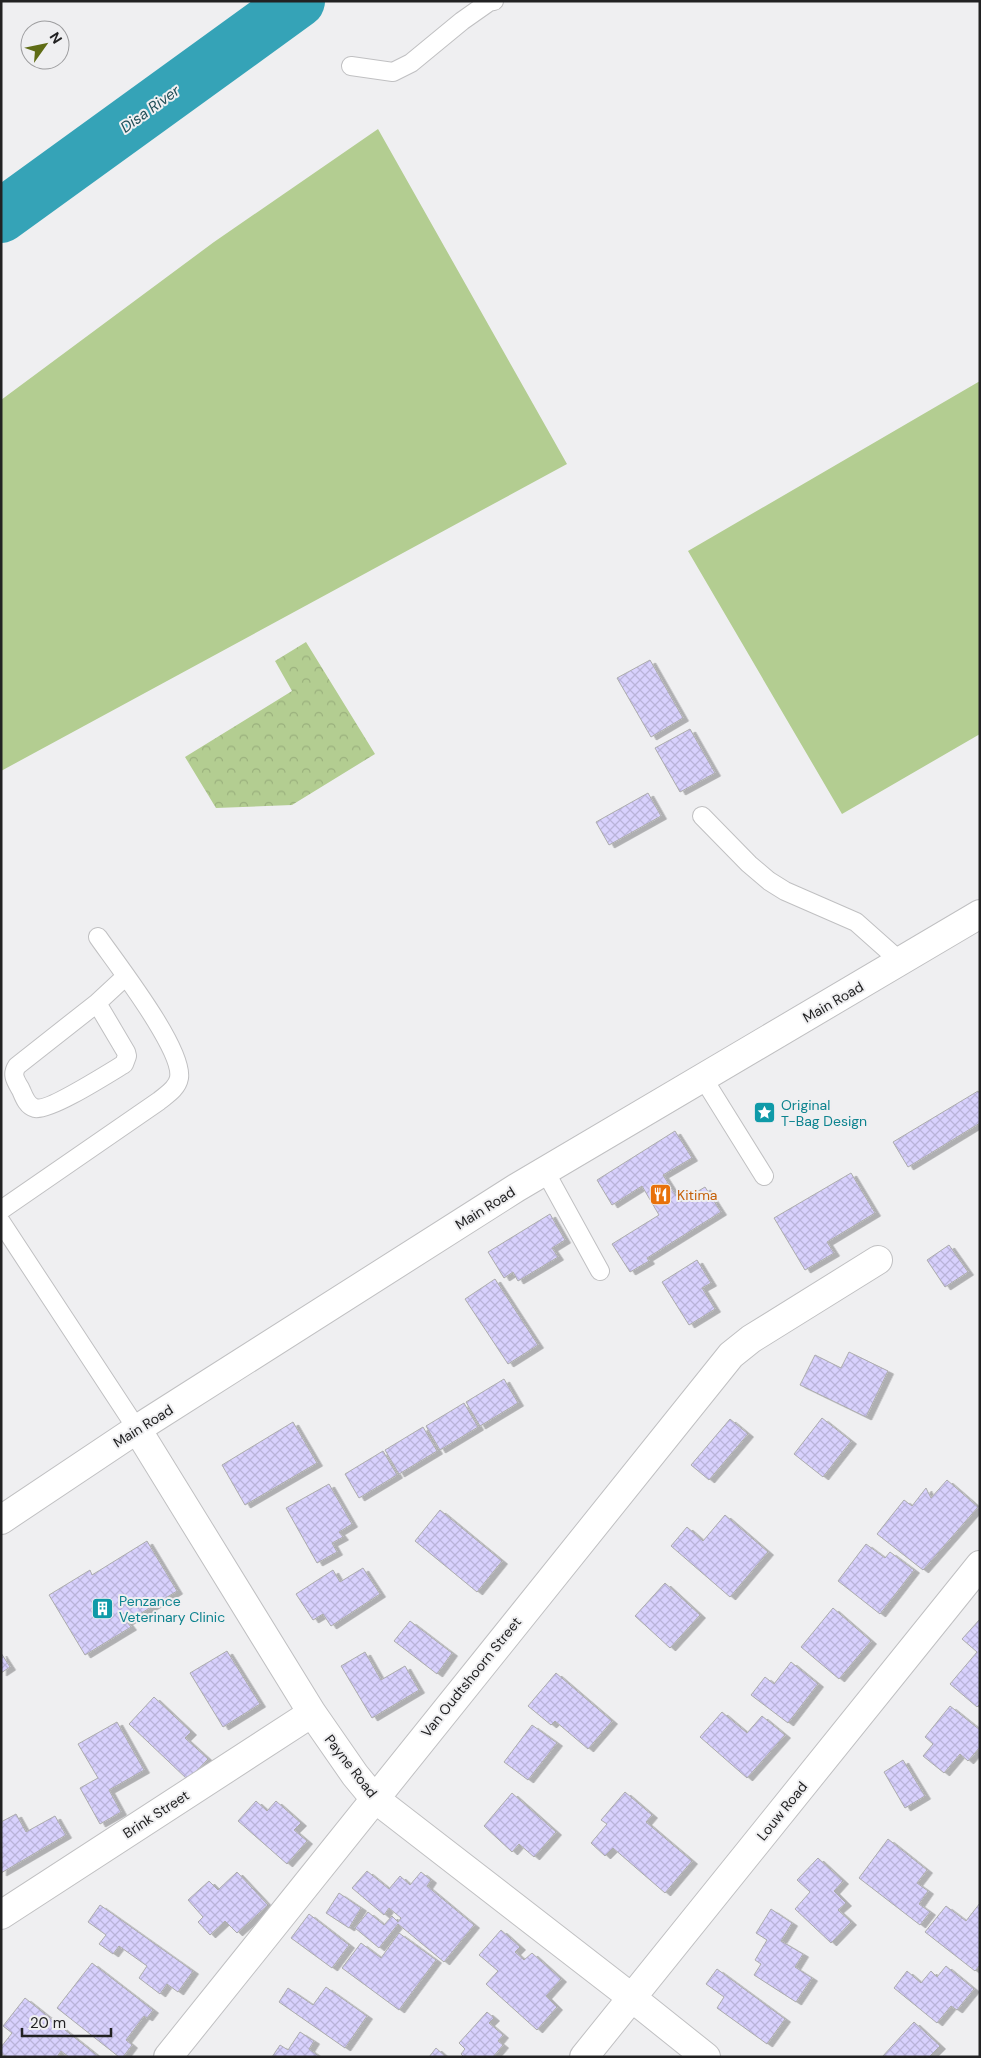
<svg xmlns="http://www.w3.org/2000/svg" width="981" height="2058" font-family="'DM Sans',sans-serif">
	<defs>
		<pattern id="park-crowns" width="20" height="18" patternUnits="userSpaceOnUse" patternTransform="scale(1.25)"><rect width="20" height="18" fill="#b3cd91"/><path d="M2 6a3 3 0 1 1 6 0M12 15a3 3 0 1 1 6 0" fill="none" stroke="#9ab07d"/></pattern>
		<pattern id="building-cross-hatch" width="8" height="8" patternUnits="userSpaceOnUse" patternTransform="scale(1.25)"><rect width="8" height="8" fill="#d8d1fd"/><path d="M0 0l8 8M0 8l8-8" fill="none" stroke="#b9b3d9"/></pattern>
		<filter id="shadow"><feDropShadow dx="5.5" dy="3" stdDeviation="0" flood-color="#0004"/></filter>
	</defs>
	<rect width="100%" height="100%" fill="#efeff1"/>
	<!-- green -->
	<path fill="#b3cd91" d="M378,129L567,464L1,771V400L214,242Z
		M980,381V734L842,814L688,551Z"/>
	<!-- park -->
	<path fill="url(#park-crowns)" d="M306,642L375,754L292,805L216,808L185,757L292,691L275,661Z"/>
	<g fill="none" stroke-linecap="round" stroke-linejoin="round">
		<!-- river -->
		<path stroke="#35a3b7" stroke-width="54" d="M1,216L298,1"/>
	</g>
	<!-- building -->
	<path fill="url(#building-cross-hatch)" stroke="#acacad" filter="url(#shadow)" d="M650,660L683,718L651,737L617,678Z
		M690,729L715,773L680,792L655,748Z
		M648,793L661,816L609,845L596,822Z
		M978,1091L980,1094V1123L908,1167L893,1142Z
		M675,1131L692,1158L663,1175L680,1202L705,1187L721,1212L647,1258L649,1261L630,1272L612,1244L659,1215L642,1186L612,1205L597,1180Z
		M851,1173L875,1213L827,1242L834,1253L805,1270L774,1218Z
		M550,1214L565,1240L552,1248L558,1257L518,1281L513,1272L504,1278L488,1252Z
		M949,1245L968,1272L945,1287L927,1260Z
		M697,1260L711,1283L702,1288L715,1309L689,1325L662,1282Z
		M495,1279L538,1345L508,1364L465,1299Z
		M849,1352L888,1371L866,1417L800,1385L815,1355L841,1368Z
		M504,1379L518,1403L480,1426L466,1402Z
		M464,1403L478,1427L440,1450L426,1426Z
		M822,1418L851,1441L823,1477L794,1454Z
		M730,1419L748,1434L709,1480L691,1465Z
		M293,1422L317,1463L245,1505L222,1465Z
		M423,1427L437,1451L399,1474L385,1450Z
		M383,1451L397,1475L359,1498L345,1474Z
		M947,1480L978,1507L923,1570L877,1534L904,1500L912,1506L926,1488L931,1498Z
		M329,1484L352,1524L339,1532L343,1537L332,1543L337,1552L317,1563L286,1508Z
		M440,1510L502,1561L477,1592L415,1541Z
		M725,1515L768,1552L730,1597L671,1546L687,1527L703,1541Z
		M147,1541L177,1591L127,1622L131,1627L85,1655L49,1595L90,1570L92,1575Z
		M866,1544L885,1558L890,1552L914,1570L880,1614L838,1581Z
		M363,1568L380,1594L331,1626L323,1614L313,1620L296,1594L333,1570L340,1582Z
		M665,1583L700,1615L670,1648L635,1616Z
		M833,1608L871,1641L839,1679L801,1647Z
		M980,1619V1704L977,1707L950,1684L977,1652L962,1639Z
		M410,1621L452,1653L437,1674L394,1641Z
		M227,1651L260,1704L223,1727L190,1673Z
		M365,1652L381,1680L405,1666L419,1690L372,1718L341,1666Z
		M1,1653L10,1667L1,1673Z
		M791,1662L818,1684L788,1723L751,1695L765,1677L774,1684Z
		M556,1673L612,1721L588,1749L555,1721L551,1725L528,1706Z
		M154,1697L191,1732L185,1738L208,1759L188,1780L129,1724Z
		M950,1706L980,1730V1747L968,1761L960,1754L944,1773L923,1756L933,1744L925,1737Z
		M722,1712L747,1733L762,1716L785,1735L747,1778L700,1737Z
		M117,1722L144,1770L109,1790L121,1812L100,1824L80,1788L98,1778L78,1744Z
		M532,1725L557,1743L528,1780L504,1762Z
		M903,1760L925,1796L905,1808L884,1772Z
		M625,1792L652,1815L646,1822L692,1861L665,1893L613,1848L605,1856L591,1843L607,1824L601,1820Z
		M512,1793L556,1832L534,1857L519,1844L512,1852L484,1826Z
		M256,1801L267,1811L276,1801L301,1823L294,1830L307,1841L287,1864L238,1821Z
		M16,1814L26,1832L55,1816L66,1835L1,1873V1822Z
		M888,1839L927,1870L917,1883L928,1891L919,1904L930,1912L920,1925L859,1878Z
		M818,1858L843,1881L834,1891L846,1903L838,1910L851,1922L831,1943L795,1909L810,1892L797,1880Z
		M367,1871L389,1889L400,1876L410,1885L421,1872L431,1880L427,1886L474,1925L444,1962L398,1924L379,1948L355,1928L368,1912L384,1925L392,1916L398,1922L401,1918L389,1908L384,1915L352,1888Z
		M237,1872L268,1905L237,1933L225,1921L210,1935L198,1922L203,1917L188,1900L209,1881L218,1890Z
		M339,1893L361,1908L349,1928L326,1913Z
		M980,1903V1965L975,1971L925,1932L946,1906L966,1921Z
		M100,1905L193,1971L178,1992L167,1984L160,1994L139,1978L147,1966L119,1946L113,1954L99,1944L106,1935L88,1922Z
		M771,1909L792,1923L781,1941L803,1954L795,1967L812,1978L796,2002L754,1975L761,1964L755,1960L767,1940L756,1933Z
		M309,1914L349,1945L332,1968L291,1938Z
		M501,1930L520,1947L515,1952L524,1960L532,1953L561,1979L546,1996L557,2007L537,2030L486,1984L498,1971L479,1955Z
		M399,1933L436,1960L399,2010L342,1968L361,1943L381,1958Z
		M92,1963L153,2010L147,2018L144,2016L126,2040L132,2045L123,2057H119L57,2008Z
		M946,1966L974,1989L957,2010L951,2006L937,2023L894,1988L907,1971L921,1983L931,1971L937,1977Z
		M717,1969L785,2019L767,2044L717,2008L724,1997L706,1984Z
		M326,1987L367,2016L345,2048L279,2002L288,1988L313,2005Z
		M25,1998L99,2057H69L61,2051L57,2057H6L1,2053V2047L12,2033L3,2026Z
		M487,2012L494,2018L489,2023L503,2035L498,2041L503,2045L493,2057H464L461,2054L465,2049L459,2043Z
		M914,2022L940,2046L929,2057H882Z
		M300,2032L314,2041L309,2049L320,2057H272L280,2045L288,2050Z
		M436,2048L446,2057H429Z"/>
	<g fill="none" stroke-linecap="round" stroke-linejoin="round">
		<defs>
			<path id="service" d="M351,66L393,72L411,63L462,21L489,2L494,1
				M702,816L749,864L769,881L785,891L856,922L901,962
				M97,1003L126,1052L127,1056L124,1064C109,1073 48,1112 35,1108C27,1106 24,1097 21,1090C16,1081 11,1075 17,1066L97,1003L125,977
				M703,1078L764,1176
				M545,1171L600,1271
				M1,1210L159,1101C166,1095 177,1089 179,1078C184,1050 116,963 98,937
				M1,1222L137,1429"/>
			<path id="minor" d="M137,1429L312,1713L355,1775L374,1798L631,1997L706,2057
				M1,1915L312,1713
				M168,2057L731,1355L751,1339L878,1260
				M584,2057L980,1565"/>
			<path id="primary" d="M1,1520L137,1429L516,1188L980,914"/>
		</defs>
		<!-- service casing -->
		<use href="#service" stroke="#c0c0c2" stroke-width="20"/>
		<!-- minor casing -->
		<use href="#minor" stroke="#c0c0c2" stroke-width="30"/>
		<!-- primary casing -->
		<use href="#primary" stroke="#c0c0c2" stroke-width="30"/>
		<!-- service -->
		<use href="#service" stroke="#fff" stroke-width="18"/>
		<!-- minor -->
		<use href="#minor" stroke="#fff" stroke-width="28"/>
		<!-- primary -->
		<use href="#primary" stroke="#fff" stroke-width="28"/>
	</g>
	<!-- icons -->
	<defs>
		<symbol id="sight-square" viewBox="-11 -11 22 22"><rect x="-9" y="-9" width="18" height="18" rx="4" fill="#0f9aa8" stroke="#efeff1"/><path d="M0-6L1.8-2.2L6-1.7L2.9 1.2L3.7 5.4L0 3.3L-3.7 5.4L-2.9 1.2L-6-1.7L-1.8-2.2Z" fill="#fff"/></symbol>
		<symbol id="restaurant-square" viewBox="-11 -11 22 22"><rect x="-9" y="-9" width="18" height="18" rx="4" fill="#e8710a" stroke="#efeff1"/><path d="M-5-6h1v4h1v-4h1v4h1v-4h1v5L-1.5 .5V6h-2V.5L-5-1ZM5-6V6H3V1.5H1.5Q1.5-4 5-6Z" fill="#fff"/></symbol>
		<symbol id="building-square" viewBox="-11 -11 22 22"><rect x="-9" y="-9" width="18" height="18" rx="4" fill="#0f9aa8" stroke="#efeff1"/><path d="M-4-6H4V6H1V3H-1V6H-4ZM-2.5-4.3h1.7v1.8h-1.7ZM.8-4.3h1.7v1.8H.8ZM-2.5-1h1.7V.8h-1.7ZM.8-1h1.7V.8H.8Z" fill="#fff"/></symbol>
	</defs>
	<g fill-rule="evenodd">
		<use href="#sight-square" x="752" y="1100" width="25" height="25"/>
		<use href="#restaurant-square" x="648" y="1182" width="25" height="25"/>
		<use href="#building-square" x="90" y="1596" width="25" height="25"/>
	</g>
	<g text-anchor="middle" stroke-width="4" stroke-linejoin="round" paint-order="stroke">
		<!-- street labels -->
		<g font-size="14" fill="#222223" stroke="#efeff1">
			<text transform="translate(833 1002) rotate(-30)" y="5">Main Road</text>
			<text transform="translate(485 1208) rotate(-32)" y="5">Main Road</text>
			<text transform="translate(143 1426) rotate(-32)" y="5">Main Road</text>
			<text transform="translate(471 1677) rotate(-51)" y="5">Van Oudtshoorn Street</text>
			<text transform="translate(351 1766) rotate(52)" y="5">Payne Road</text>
			<text transform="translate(782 1811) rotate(-51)" y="5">Louw Road</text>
			<text transform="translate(156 1814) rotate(-33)" y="5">Brink Street</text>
		</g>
		<!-- culture labels -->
		<g font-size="14" fill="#0d838f" stroke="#efeff1" text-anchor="start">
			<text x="781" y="1110">Original<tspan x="781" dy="16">T-Bag Design</tspan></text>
			<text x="119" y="1606">Penzance<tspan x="119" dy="16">Veterinary Clinic</tspan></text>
		</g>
		<!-- food labels -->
		<g font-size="14" fill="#c56008" stroke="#efeff1" text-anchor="start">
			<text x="677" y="1200">Kitima</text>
		</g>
		<!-- water labels -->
		<g font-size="15" font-style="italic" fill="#204e57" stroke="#efeff1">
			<text transform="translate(150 109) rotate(-36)" y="5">Disa River</text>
		</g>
	</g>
	<!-- border -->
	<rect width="981" height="2058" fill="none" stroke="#222223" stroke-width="5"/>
	<!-- north arrow -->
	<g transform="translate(45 45) rotate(57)"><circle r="24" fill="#efeff1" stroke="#9d9d9f"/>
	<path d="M0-4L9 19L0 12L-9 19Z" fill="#5f6c15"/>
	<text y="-8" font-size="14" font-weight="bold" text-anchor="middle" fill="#222223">N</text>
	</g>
	<!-- scale -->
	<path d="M22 2028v8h89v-8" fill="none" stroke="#222223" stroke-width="2.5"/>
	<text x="30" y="2028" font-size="15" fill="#222223" stroke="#efeff1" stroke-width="4" paint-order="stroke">20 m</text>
</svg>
